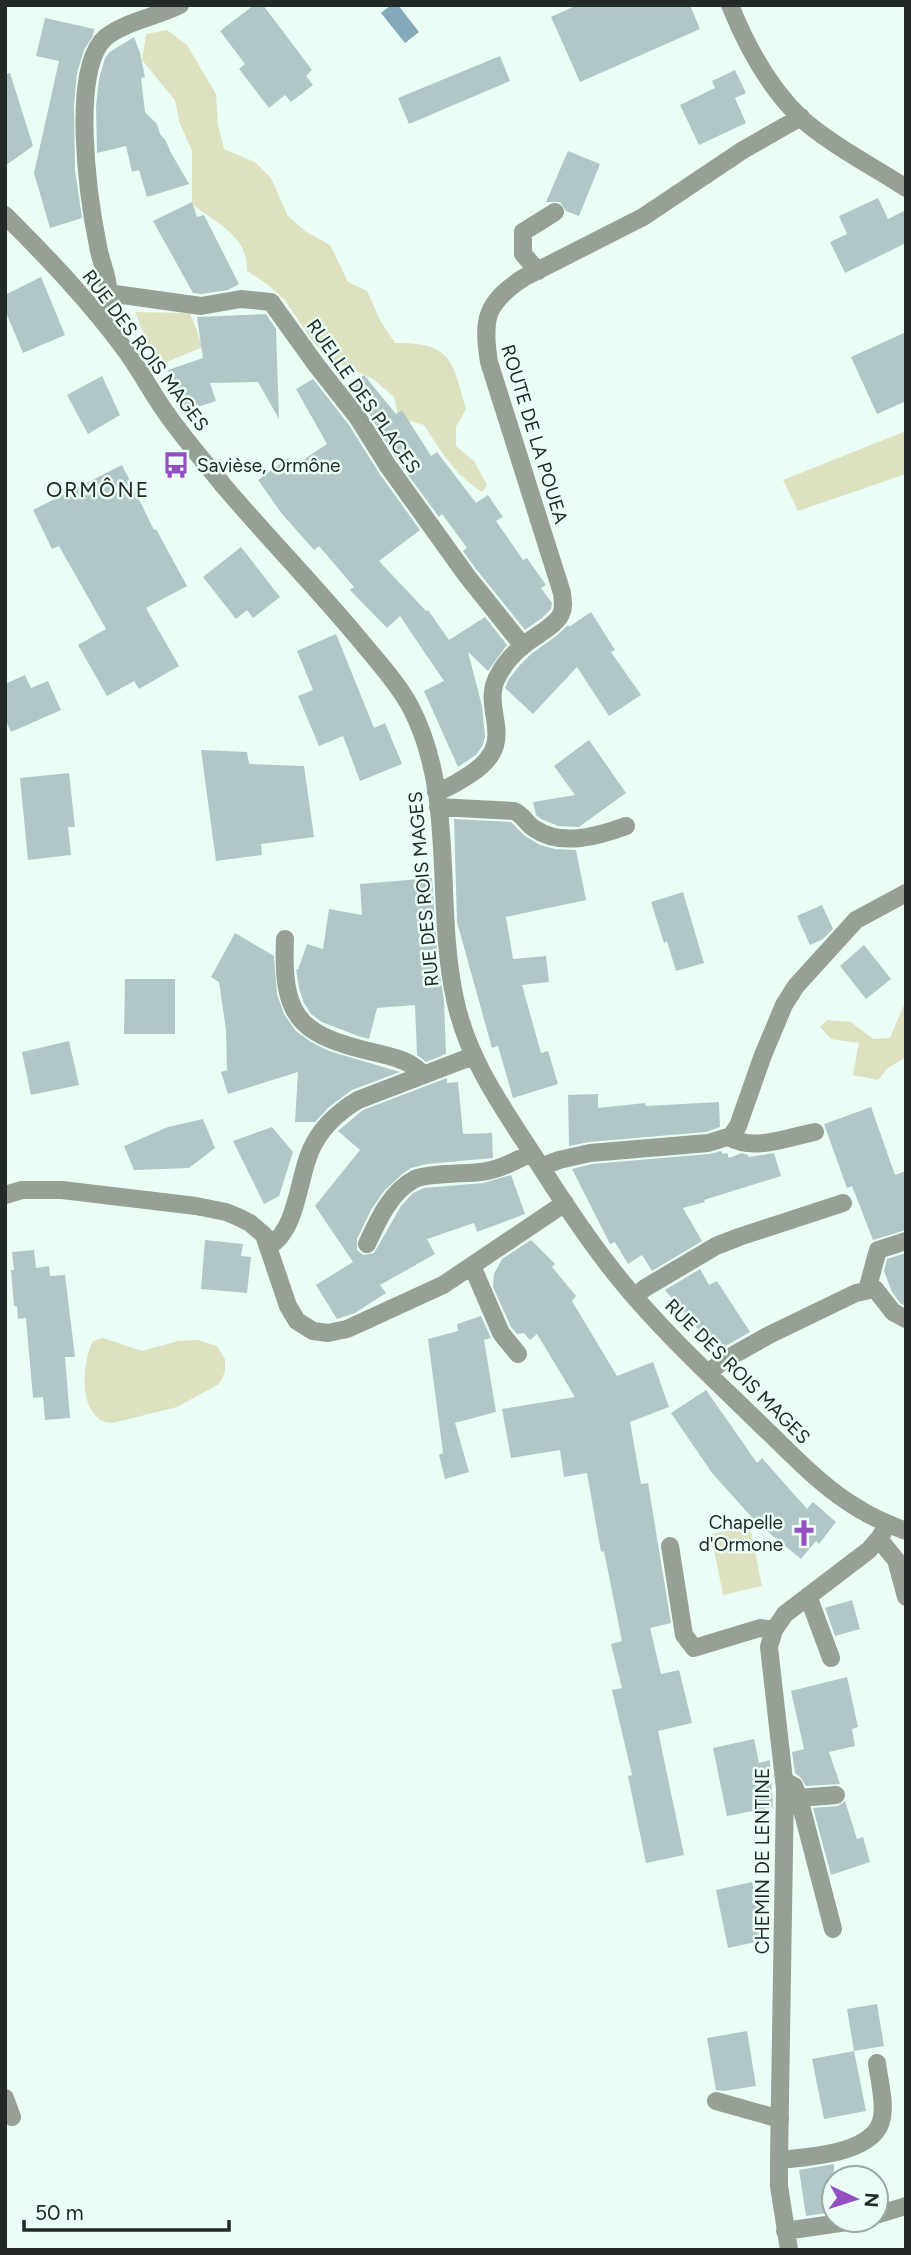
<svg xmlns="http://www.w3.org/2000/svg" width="911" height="2255" font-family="Figtree,sans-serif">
	<rect width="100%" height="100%" fill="#eafef6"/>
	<!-- green -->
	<path fill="#dde1bf" d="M167,30L187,45L216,94L218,125L224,149L255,162L271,178L288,216L305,231L330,245L348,282L367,291L381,322L395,343C451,342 453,361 466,409L456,427V446L474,461L487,485L482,492C455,475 441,451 424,425L399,418L394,397L372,378L327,359L309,336L285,300L267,284L247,271C248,235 217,224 192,204V151L179,121L175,100L142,60L146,34Z
		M135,312L190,313L203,347L157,366Z
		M906,431V474L798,511L783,480Z
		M906,1000V1057L888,1068L878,1080L853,1075L859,1043L831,1039L820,1027L827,1020L851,1022L873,1039L890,1038Z
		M103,1338L142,1351L178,1341L198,1340L217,1346L225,1359V1372L219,1384L177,1407L113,1423C107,1422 101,1422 97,1417C79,1401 83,1360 93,1341Z
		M750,1526L762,1586L723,1595L711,1534Z"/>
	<!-- water -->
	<path fill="#84a9ba" d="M391,5H398L419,32L405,43L381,13Z"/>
	<!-- building -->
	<path fill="#b1c7c7" d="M254,5H263L312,70L306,76L313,85L291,102L285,95L269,108L239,69L245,64L220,31Z
		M577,5H690L700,29L580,82L551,17Z
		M45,18L94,29L93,36L84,50L77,73L74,104L75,170L82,218L50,228L34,173L59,61L36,56Z
		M134,37L140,53L145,77L141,78L145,112L157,124L160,134L166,141L170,151L189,184L147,197L139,170L132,172L126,146L97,153L96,106L99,79L105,58L110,52Z
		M500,56L510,81L409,124L398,98Z
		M735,70L746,93L735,98L746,123L699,145L680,105L715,88L712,81Z
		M10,73L33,146L5,166V74Z
		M568,151L600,164L579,216L566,211L560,202H546Z
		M878,198L888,219L906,210V243L845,273L830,242L847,234L839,216Z
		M192,202L197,217L204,215L239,284L228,290L201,294L193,293L153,221Z
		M41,277L65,335L23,353L5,310V295Z
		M266,314L276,329L279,419L258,382L210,383L216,401L182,412L168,370L203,358L197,317Z
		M906,332V401L877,414L851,357Z
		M364,375L396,414L402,410L431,456L437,452L476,503L488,495L503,517L496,521L523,560L527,558L546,585L541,588L552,603L551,609L542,618L525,630L476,569L463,551L467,548L442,514L439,517L397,460L368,412L349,388Z
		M102,376L120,415L88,434L67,395Z
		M313,379L349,425L379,473L420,530L379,561L426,611L428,610L449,640L485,617L507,645L488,671L468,652L482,706L485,736L483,745L476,755L458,767L424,691L444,681L400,616L387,628L350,590L354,587L319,546L314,550L282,514L258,480L288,458L294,466L327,444L296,389Z
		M122,465L154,530L156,529L187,586L146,608L179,666L139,689L134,681L107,696L78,645L106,629L59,546L52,549L33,510Z
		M241,547L280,597L253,618L247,610L236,619L203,577Z
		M591,612L615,650L611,652L641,695L609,716L577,667L533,714L505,688L509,679L519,666L531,654L556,636L568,625L569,627Z
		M336,634L374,728L385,723L402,764L360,781L343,736L319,746L298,696L313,690L297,651Z
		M25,675L31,688L48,681L61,710L11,732L5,719V684Z
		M589,740L626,793L579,827L558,826L541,819L536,815L533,802L575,795L554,766Z
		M201,750L247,752L249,764L304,766L314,837L261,844L262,855L216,861Z
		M69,773L75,827H68L71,855L28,860L20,778Z
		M454,819L511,822L525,836L540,845L555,849L576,850L586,900L506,917L513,959L546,956L549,982L522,985L541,1053L548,1051L558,1084L513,1098L498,1046L492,1048L457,922Z
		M432,878L438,964L444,1000L446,1054L426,1062L417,1055L415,1005L377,1008L369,1039L358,1036L322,1022L311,1014L304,1003L299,988L296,969L298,970L307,944L323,949L329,909L362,915L360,884Z
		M683,892L704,963L676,971L667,941L664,943L651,902Z
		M822,905L833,929L823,939L810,945L797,916Z
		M235,933L274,956L277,994L284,1014L296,1031L311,1042L329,1051L400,1072L352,1090L329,1107L315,1122H295L298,1072L228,1094L221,1072L227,1070L226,1030L219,982L211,977Z
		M864,945L891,979L866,999L840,966Z
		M125,979H175V1034H124Z
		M69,1041L79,1085L31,1095L22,1052Z
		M447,1078V1083L458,1082L463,1134L492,1133L493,1158L427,1164L411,1168L401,1175L384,1191L371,1210L357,1239V1250L363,1255L374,1253L401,1206L413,1193L424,1188L483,1183L511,1175L525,1214L477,1232L474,1223L427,1239L435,1254L380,1285L386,1293L355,1313L337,1319L316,1285L353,1262L315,1206L360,1150L338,1131L363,1110Z
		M598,1094V1108L645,1103L646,1106L719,1102L720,1127L706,1132L589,1142L569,1146L568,1095Z
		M871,1107L895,1175L906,1171V1230L873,1240L852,1186L847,1188L824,1124Z
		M203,1119L215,1148L189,1168L134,1170L124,1146L168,1127Z
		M272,1127L293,1152L279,1196L264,1204L233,1141Z
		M722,1151V1154L727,1153L729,1158L742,1153L748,1155L749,1157L774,1153L781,1176L704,1200L705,1202L683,1208L702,1241L652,1271L642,1255L628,1264L615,1242L610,1244L572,1169L592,1164L709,1154Z
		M205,1240L243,1244L241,1256L251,1257L247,1293L201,1289Z
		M531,1240L555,1264L552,1267L576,1296L572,1301L617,1376L653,1362L669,1407L630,1422L641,1484L648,1483L671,1623L650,1628L661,1674L679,1670L692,1723L658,1731L684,1855L646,1863L628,1776L632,1775L612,1690L622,1688L611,1644L622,1641L604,1551L601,1552L587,1473L564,1477L560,1450L511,1458L502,1409L575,1397L537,1334L530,1340L524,1333L517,1334L511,1327L493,1287L494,1274L502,1259Z
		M34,1250L36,1268L49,1266L50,1276L65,1275L75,1357H65L70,1418L45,1420L43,1397L33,1398L26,1318L18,1319L17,1306H14L11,1270H14L12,1252Z
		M906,1253V1306L900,1303L892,1292L884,1271L887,1259Z
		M700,1269L709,1285L717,1281L750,1332L717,1351L665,1290Z
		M481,1316L491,1338L484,1340L496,1412L455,1423L469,1472L445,1479L439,1455L443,1453L428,1339L458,1331L457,1324Z
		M706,1390L757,1463L762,1458L807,1509L813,1502L836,1522L819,1544L816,1541L801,1559L757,1523L712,1473L671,1413Z
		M852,1600L860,1629L835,1636L825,1608Z
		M847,1677L858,1727L852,1729L855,1746L829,1752L840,1784L806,1786L800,1777L795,1773L792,1752L804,1749L791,1691Z
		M754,1739L759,1763L770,1760L773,1807L727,1816L713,1748Z
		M845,1801L857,1839L863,1837L870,1862L831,1875L813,1808L838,1806Z
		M752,1882L765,1940L728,1948L716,1890Z
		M877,2004L884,2046L854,2051L847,2009Z
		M747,2031L756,2086L724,2091L716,2090L707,2038Z
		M854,2051L866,2111L824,2119L812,2059Z
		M834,2164V2212L806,2216L799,2170Z"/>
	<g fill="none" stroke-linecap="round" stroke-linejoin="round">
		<!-- minor -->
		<path stroke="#96a094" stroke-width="18" d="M730,5C746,45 770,89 802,119C830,144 874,167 906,188
			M5,215C48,258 90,302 126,351C139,369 150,389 162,407C180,434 202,459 223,485C268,538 316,587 360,640C377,661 397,682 410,706C457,795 434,903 455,999C467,1057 500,1104 532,1153C559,1196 589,1242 622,1282C664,1333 713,1378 760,1424C792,1454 823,1489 861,1510C875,1519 891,1525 906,1531
			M538,271L523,254V232L555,212
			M108,293L201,306L241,299L271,302L317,366L358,418L388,466L467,576L523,646
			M107,303C112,284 101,264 98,246C89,202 69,68 106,37C127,21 156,17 180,5
			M436,792C448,789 458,782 469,775C523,741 477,710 499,674C505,663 514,653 524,645C534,636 555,627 561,614C564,608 563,601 562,593L489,362C482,318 486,303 523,278L643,217L743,150L801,117
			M438,807L514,811C524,815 526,824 535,829C561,847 599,836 626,826
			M285,939C281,1024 304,1036 381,1054C397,1058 413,1062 423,1075
			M729,1137C754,1152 788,1137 815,1132
			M541,1167L559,1160L590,1153L708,1143L731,1136L738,1126L763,1055L784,1005L796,986L856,920L906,893
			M5,1195L22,1190H62L196,1206L226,1212L238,1217L250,1223L264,1235L288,1306L297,1321L313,1331L328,1333L347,1329L443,1285L565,1203
			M367,1244C378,1220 391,1191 415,1179C428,1173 465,1174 481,1172C499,1170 515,1161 531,1153
			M269,1246C297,1230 298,1180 310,1152C319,1130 338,1112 358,1100L473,1056
			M472,1266L501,1333L518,1354
			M867,1290L878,1250L906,1241
			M635,1296L645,1288L716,1246L739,1237L843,1203
			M709,1373L721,1362L769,1335L856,1293L875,1289L893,1312L906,1319
			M879,1539L896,1560L906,1597
			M670,1546L684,1635L694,1648L760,1628L774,1630
			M808,1596L831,1658
			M785,1781L794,1786L799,1798L833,1929
			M799,1798L836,1795
			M5,2098L12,2117
			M716,2101L780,2119
			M779,2160C808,2157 877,2154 882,2117C885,2101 879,2080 877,2063
			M876,2215L906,2206
			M785,2231L861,2220
			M789,2250L779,2186V2160L785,1789L769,1647L774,1630L785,1614L869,1550L880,1537L888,1524"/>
	</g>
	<!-- icons -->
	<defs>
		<symbol id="bus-bare" viewBox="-9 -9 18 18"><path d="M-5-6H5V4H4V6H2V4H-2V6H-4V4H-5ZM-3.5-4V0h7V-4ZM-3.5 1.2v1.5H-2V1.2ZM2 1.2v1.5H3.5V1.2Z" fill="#964fc2" stroke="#eafef6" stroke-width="2.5" paint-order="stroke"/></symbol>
		<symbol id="church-bare" viewBox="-9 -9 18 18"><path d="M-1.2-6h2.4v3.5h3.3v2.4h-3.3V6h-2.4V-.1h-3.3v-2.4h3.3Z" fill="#964fc2" stroke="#eafef6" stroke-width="2.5" paint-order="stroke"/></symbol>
	</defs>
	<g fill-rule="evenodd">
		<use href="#bus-bare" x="157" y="446" width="38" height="38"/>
		<use href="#church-bare" x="785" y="1514" width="38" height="38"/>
	</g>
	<g text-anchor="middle" stroke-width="5" stroke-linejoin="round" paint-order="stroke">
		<!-- street labels -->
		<g font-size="19" fill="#222927" stroke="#eafef6">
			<text transform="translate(146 350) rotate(53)" y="7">RUE DES ROIS MAGES</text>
			<text transform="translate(364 396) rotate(55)" y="7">RUELLE DES PLACES</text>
			<text transform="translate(535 434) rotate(73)" y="7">ROUTE DE LA POUEA</text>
			<text transform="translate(423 889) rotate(-95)" y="7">RUE DES ROIS MAGES</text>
			<text transform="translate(738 1371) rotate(45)" y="7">RUE DES ROIS MAGES</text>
			<text transform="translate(762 1861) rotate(-90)" y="7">CHEMIN DE LENTINE</text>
		</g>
		<!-- poi labels -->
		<g font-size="19" fill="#222927" stroke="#eafef6" text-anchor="start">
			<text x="197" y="472">Savièse, Ormône</text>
			<text x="783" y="1529" text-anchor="end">Chapelle<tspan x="783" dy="22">d'Ormone</tspan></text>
		</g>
		<!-- neighbourhood labels -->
		<g font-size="21" letter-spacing="2" fill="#222927" stroke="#eafef6">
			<text x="98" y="497">ORMÔNE</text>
		</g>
	</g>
	<!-- border -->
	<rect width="911" height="2255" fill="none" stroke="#222927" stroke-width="14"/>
	<!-- north arrow -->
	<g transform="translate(855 2199) rotate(94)"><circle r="33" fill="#eafef6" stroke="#9aa9a3" stroke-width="2"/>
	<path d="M0-5L12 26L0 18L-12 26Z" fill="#964fc2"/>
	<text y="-10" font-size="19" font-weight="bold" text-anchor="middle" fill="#222927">N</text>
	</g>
	<!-- scale -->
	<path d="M24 2220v10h205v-10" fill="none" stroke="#222927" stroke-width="3.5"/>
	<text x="35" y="2220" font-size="21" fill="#222927" stroke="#eafef6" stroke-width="5" paint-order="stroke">50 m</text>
</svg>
